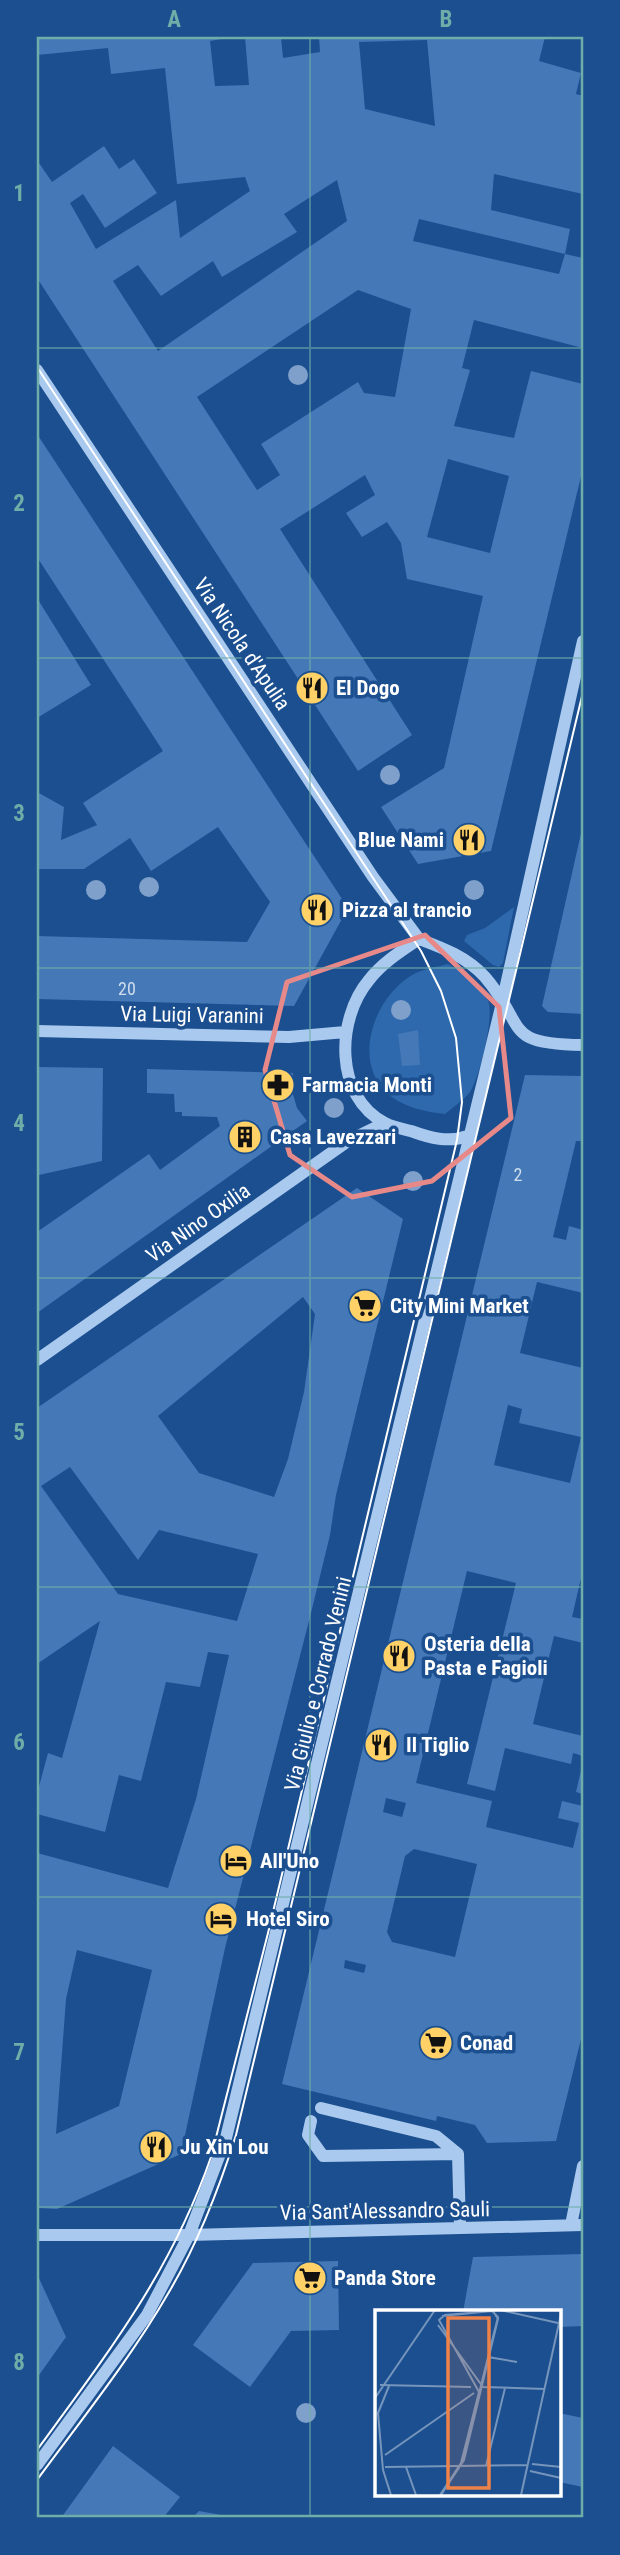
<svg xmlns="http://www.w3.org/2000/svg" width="620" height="2555" font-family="'Roboto Condensed',sans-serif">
	<rect width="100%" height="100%" fill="#1b4f8f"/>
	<!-- green -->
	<path fill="#2e69ad" d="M514,907L503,963L499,967L493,965L464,941L467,935L485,928Z
		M448,964C465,973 479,984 488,1001C495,1015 479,1079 470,1092C463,1101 453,1107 445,1114C425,1112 399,1106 385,1091C352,1057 376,996 412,975C422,969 437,967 448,964Z"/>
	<!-- building -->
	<path fill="#4478b7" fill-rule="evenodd" d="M37,37H233L210,41L215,86L249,85L245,37H281L283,58L320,52L319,37H545L539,61L581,73L576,94L583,96V194L494,174L491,210L570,229L565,254L419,219L413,241L559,274L565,254L583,258V348L474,320L462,368L470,370L454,426L514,438L531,371L583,384V468L491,851L418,864L381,807L444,768L483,596L407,579L401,543L387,522L362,537L346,513L375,495L365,475L280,529L412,735L358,771L37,278V160L52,182L104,146L119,169L134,159L157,193L105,228L83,194L70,203L96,249L176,200L180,238L250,191L245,177L177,184L165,68L111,74L108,48L37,55ZM427,40L435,126L365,109L359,42ZM337,180L347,221L158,351L113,281L138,265L161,296L213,261L222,277L297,232L284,214ZM358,290L411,309L395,397L364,393L358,382L261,444L280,475L257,490L197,397ZM448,459L509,476L490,553L427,537Z
		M37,434L348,908L294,1006L37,999V936L247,942L270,902L218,827L151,871L130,838L84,869H37V792L64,807L61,840L97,825L83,803L163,751L37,557Z
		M37,598L91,685L37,718Z
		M582,829L583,1014L548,1012L542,1006Z
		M418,1030L420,1065L402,1066L398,1034Z
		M39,1067L103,1068L102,1161L39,1175Z
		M147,1069L293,1073L292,1091L297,1108L307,1121L37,1313V1232L149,1154L160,1170L220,1126L217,1117L182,1116V1112H175L174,1094L147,1093Z
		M525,1075L583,1076V1141H576L553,1237L566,1240L569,1226L583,1230V1293L537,1282L520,1353L583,1368V1579L581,1578L572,1617L583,1619V1643L554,1636L533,1724L583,1736V1756L573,1753L571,1764L505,1748L495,1791L467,1784L516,1583L467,1571L416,1783L492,1801L486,1827L573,1848L579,1823L558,1818L562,1801L583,1806V2031L556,2141L487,2143L475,2125L437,2116L436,2121L282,2084ZM508,1405L522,1409L519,1423L581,1437L570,1483L494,1465ZM386,1798L406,1803L402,1817L383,1812ZM414,1849L477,1864L455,1957L392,1942L387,1932L405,1856ZM345,1960L366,1965L364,1973L344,1968Z
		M357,1188L403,1219L336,1495L330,1535L311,1613L225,1948L181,2154L57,2209L37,2208V1853L168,1888L196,1799L229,1655L208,1652L200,1687L166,1682L141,1781L119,1775L105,1832L37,1814V1794L48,1753L62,1758L100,1621L37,1664V1408ZM303,1297L315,1314L304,1392L288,1459L274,1497L199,1473L158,1416ZM70,1467L138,1560L159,1530L258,1554L237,1621L118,1594L41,1486ZM77,1950L152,1970L119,2106L56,2134L66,1999Z
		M582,1766H583V1794L576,1792Z
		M583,2254V2326L559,2327V2312H463L473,2257Z
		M338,2261L339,2330L291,2331L250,2387L193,2345L253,2263Z
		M37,2274L66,2337L37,2378Z
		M559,2413L583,2418V2487L559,2482Z
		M113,2446L180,2497L163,2518H61Z
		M199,2511L232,2517V2518H192Z"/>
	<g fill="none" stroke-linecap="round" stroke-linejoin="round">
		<!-- minor -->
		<path stroke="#a9c9ee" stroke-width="12" d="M37,370L373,877L419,939
			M419,939C401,951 382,963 369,980C336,1019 334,1097 385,1123C392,1127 402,1129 411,1131C430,1138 448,1143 468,1136
			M419,939C443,948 467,957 485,977C528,1027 501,1044 583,1045
			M37,1031L289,1037L345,1032
			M37,1360L348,1141L385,1123
			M321,2108L436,2136L458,2154
			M311,2121L308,2135L323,2156L458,2154L460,2228
			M571,2225L583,2166
			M37,2235H189L583,2225
			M37,2465L147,2315L189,2235L226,2138L502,1003L583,641"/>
		<!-- tram -->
		<path stroke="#fff" stroke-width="2" d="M37,367L421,951L441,991L456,1038L462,1102L457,1140L268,1933L211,2157C171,2272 108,2353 37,2450
			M37,2480C82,2419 131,2358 169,2292C198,2243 219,2189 236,2135L583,692"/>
	</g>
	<!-- trees -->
	<g fill="#7ea0ca">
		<circle cx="298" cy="375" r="10"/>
		<circle cx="390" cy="775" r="10"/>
		<circle cx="149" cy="887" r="10"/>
		<circle cx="96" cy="890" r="10"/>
		<circle cx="474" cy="890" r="10"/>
		<circle cx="401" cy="1010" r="10"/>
		<circle cx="334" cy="1108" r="10"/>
		<circle cx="413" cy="1181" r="10"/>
		<circle cx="306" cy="2413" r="10"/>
	</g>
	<!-- marked area -->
	<path fill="none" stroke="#e88989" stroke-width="5" stroke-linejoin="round" d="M425,935L499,1007L511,1118L432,1181L352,1197L290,1155L265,1070L287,982Z"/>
	<!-- grid -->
	<path fill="none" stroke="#6fada8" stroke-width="2" stroke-opacity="0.55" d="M310,37V2518M37,348H583M37,658H583M37,968H583M37,1278H583M37,1587H583M37,1897H583M37,2207H583"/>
	<!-- icons -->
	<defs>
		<symbol id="restaurant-disc" viewBox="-11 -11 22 22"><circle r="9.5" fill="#ffd166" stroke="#1b4f8f"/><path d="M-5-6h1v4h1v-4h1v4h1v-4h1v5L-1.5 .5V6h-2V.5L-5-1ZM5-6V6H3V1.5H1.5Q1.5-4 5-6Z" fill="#111"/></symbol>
		<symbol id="pharmacy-disc" viewBox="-11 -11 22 22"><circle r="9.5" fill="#ffd166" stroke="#1b4f8f"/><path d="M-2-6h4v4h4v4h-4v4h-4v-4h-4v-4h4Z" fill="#111"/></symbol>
		<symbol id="building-disc" viewBox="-11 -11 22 22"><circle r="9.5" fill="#ffd166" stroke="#1b4f8f"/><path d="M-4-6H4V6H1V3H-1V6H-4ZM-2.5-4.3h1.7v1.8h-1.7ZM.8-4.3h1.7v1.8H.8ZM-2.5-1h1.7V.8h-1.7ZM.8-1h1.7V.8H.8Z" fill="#111"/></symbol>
		<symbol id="supermarket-disc" viewBox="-11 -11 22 22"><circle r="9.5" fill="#ffd166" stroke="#1b4f8f"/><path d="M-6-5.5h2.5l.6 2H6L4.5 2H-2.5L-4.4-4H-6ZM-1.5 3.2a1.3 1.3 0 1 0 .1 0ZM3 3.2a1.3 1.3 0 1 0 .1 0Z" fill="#111"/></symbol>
		<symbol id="hotel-disc" viewBox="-11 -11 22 22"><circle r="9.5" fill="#ffd166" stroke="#1b4f8f"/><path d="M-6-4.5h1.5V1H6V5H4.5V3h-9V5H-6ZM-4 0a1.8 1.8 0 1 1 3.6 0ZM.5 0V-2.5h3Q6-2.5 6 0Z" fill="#111"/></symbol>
	</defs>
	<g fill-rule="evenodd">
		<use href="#restaurant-disc" x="293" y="669" width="38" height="38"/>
		<use href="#restaurant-disc" x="450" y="821" width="38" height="38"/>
		<use href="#restaurant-disc" x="298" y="891" width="38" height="38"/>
		<use href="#pharmacy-disc" x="259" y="1066" width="38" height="38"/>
		<use href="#building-disc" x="226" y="1118" width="38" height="38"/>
		<use href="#supermarket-disc" x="346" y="1287" width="38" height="38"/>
		<use href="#restaurant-disc" x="380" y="1637" width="38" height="38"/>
		<use href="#restaurant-disc" x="362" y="1726" width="38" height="38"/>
		<use href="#hotel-disc" x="217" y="1842" width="38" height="38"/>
		<use href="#hotel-disc" x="202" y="1900" width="38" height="38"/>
		<use href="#supermarket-disc" x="417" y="2024" width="38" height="38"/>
		<use href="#restaurant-disc" x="137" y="2128" width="38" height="38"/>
		<use href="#supermarket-disc" x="291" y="2259" width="38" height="38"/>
	</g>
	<g text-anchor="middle" stroke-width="7" stroke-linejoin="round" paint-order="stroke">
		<!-- number labels -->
		<g font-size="18" fill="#d0dded">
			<text x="127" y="995">20</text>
			<text x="518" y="1181">2</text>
		</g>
		<!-- street labels -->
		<g font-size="21" fill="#fff" stroke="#1b4f8f">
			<text transform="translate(242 644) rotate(56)" y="7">Via Nicola d'Apulia</text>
			<text transform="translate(192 1015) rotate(1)" y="7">Via Luigi Varanini</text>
			<text transform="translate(198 1223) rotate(-35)" y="7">Via Nino Oxilia</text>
			<text transform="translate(318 1684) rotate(-76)" y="7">Via Giulio e Corrado Venini</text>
			<text transform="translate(385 2211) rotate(-1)" y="7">Via Sant'Alessandro Sauli</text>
		</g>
		<!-- poi labels -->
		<g font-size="21" font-weight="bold" fill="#fff" stroke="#1b4f8f" text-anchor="start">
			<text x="336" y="695">El Dogo</text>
			<text x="444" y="847" text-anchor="end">Blue Nami</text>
			<text x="342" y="917">Pizza al trancio</text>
			<text x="302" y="1092">Farmacia Monti</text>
			<text x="270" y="1144">Casa Lavezzari</text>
			<text x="390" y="1313">City Mini Market</text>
			<text x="424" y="1651">Osteria della<tspan x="424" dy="24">Pasta e Fagioli</tspan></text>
			<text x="406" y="1752">Il Tiglio</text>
			<text x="260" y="1868">All'Uno</text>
			<text x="246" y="1926">Hotel Siro</text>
			<text x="460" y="2050">Conad</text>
			<text x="180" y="2154">Ju Xin Lou</text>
			<text x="334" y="2285">Panda Store</text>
		</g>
	</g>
	<!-- overview -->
	<g transform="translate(375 2310)">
		<rect width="186" height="186" fill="#1b4f8f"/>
		<path fill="none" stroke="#7695bc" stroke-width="2" d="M125,0L183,13M63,15L108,77L170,79M113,47L142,52M5,75L96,77M0,88L60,0M10,145L99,83M157,154L186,157M111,156L130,78M10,157L152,155M31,157L41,185M8,160L3,103L14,76M8,160L16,185M155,161L186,168M65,185L86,153L104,82L64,10L70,5L118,1L123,9L89,150L66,185M66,185L87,152L123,7L117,1L67,6M146,185L186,4"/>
		<path fill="#ee8249" fill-opacity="0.15" stroke="#ee8249" stroke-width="3.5" d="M73,8H114V178H73Z"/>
		<rect width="186" height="186" fill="none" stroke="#fff" stroke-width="3.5"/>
	</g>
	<!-- border -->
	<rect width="620" height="2555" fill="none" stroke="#1b4f8f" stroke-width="77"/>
	<rect x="38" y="38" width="544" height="2478" fill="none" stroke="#6fada8" stroke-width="2.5"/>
	<g font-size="23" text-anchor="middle" font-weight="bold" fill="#6fada8">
		<text x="174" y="27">A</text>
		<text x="446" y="27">B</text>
		<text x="19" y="201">1</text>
		<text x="19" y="511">2</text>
		<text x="19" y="821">3</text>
		<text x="19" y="1131">4</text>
		<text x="19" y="1440">5</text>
		<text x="19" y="1750">6</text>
		<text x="19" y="2060">7</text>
		<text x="19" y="2370">8</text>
	</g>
</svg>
